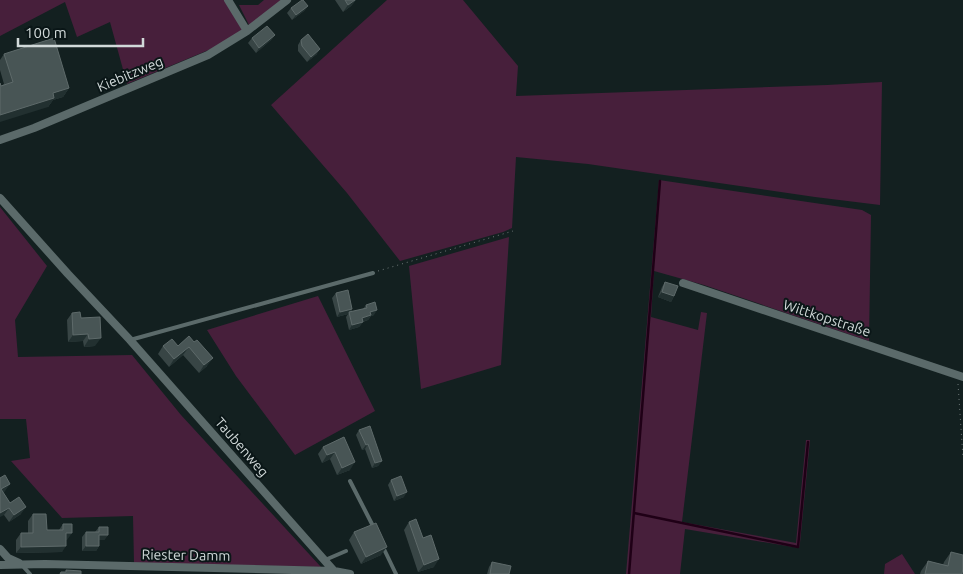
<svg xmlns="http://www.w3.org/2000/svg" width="963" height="574" font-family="Ubuntu,sans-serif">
	<rect width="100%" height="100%" fill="#132020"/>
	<!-- green -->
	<path fill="#471f3b" d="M0,0H225L243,31L211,49L127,84L110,22L77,37L65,2L0,36Z
		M264,0H284L250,27L239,5H258Z
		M387,0H463L518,66L516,96L827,85L882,82L880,205L815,197L588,164L516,157L512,228L503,232L400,261L347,193L271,105Z
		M659,180L862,210L871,215L869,341L704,285L654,271L651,317L698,330L701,312L707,313L682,522L796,543L806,440H810L800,543L799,548L685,529L680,574H626Z
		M0,207L47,266L15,320L18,357L132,355L181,415L321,567L134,563L133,516L62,518L11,461L30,458L26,419H0Z
		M509,237L501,365L421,389L409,266Z
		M318,296L375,411L295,455L236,376L207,330Z
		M902,554L915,574H884L885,564Z"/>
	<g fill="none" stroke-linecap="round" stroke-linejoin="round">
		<!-- stream -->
		<path stroke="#1f0016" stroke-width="2.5" d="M634,513L798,547L808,442
			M629,574L660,181"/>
		<!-- path -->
		<path stroke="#707a7a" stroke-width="1" stroke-dasharray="1 4" stroke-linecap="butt" d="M378,271L513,231
			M958,384L963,458"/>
		<!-- lane -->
		<path stroke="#5b6a6a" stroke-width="4" d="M130,340L373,273
			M350,481L374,528
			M383,547L395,572L396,574
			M325,560L346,551
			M21,564L30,574"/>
		<!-- street -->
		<path stroke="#5b6a6a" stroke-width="8" d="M228,0L247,31
			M0,140L34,128L208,55L247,31L287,0
			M0,198L68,274L130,340L334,571
			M683,283L963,377
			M0,549L8,558L19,563
			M0,565L45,564L334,571L350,574"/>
	</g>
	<!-- wall -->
	<path fill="#384545" d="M335,0H356L351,6L343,12Z
		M308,6L304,11L292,20L287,13L291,8Z
		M275,35L271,40L256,53L248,43L252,38Z
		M301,40L317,54L307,62L298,51V45Z
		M4,54L69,88L63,97L53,100L48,107L1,86L4,84L0,70V60Z
		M665,282L674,296L671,302L658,297L662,287Z
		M336,293L352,309L351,312L363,309L366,305L374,315L371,316L368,320L363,322L359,327L349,330L346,317L348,314L337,317L332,298Z
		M72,313L81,318L95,346L84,347L83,341L68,342L67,320Z
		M194,342L207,366L199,373L183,355L169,367L158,354L163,346H178Z
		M359,430L382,461L378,466L372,468L365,449L362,450L356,435Z
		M344,437L350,470L337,475L330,459L322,463L318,454L323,447Z
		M0,478L5,491L3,492L10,503L21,514L9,522L4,515Z
		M391,480L404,497L394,501L388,485Z
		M33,514L47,530H59L63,524L67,540H66L62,552L16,553V540L21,533H28V521Z
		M409,522L423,538L434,567L418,572L404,530Z
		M99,527L108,535L104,540H99V546L96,551H82V537L86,532H95Z
		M354,532L381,555L361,564L349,540Z
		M951,552L962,574H920L921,571L928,561L943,565L944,562Z
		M492,562L509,574H487L489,567Z"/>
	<!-- shaded-wall -->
	<path fill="#223030" d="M355,0H356L351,6L343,12L348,5Z
		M308,6L304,11L292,20L296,15Z
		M275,35L271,40L256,53L259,48Z
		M320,49L317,54L307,62L311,57Z
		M69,88L63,97L53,100L48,107L0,122V115L53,93Z
		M662,292L674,296L671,302L658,297Z
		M352,309L348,314L337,317L340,312Z
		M377,310L374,315L371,316L368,320L358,323L362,318L370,312Z
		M363,322L359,327L349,330L352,325Z
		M88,334L83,341L68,342L73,335Z
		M101,338L95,346L84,347L89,339Z
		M189,347L183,355L169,367L174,359Z
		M213,358L207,366L199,373L204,365Z
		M368,444L365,449L362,450L366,445Z
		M335,452L330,459L322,463L327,455Z
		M382,461L378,466L372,468L375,463Z
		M355,462L350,470L337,475L342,468Z
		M10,484L5,491L0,494L1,489Z
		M407,492L404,497L394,501L397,496Z
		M26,507L21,514L9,522L14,515Z
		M9,508L4,515L0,517V513Z
		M66,533H72L67,540H62Z
		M99,535H108L104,540H95Z
		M66,546L62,552L16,553L21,547Z
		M86,546H99L96,551H82Z
		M387,547L381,555L361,564L366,557Z
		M439,559L434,567L418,572L424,565Z"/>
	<!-- building -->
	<path fill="#485555" stroke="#5e6a6a" d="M302,0H303L308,6L296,15L291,8Z
		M345,0H355L348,5Z
		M267,26L275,35L259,48L252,38Z
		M308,34L320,49L311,57L302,46L301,40Z
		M54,38L69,88L53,93L54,98L0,115V83L1,86L13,82L4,54Z
		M665,282L678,286L674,296L662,292Z
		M348,290L352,309L340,312L336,293Z
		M375,302L377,310L370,312L371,315L362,318L363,322L352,325L349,312L367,308L366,305Z
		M80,312L81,318L100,317L101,338L89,339L88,334L73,335L72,313Z
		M189,336L194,342L197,340L213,358L204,365L189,347L174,359L163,346L172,339L178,346Z
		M370,426L382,461L375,463L368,444L366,445L359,430Z
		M344,437L355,462L342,468L335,452L327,455L323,447Z
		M5,475L10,484L1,489L10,503L19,497L26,507L14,515L9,508L0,513V478Z
		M401,476L407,492L397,496L391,480Z
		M33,514H46L47,530H63V524H72V533H66V546L21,547V533H33Z
		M416,519L423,538L431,535L439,559L424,565L409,522Z
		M376,523L387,547L366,557L354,532Z
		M99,527H108V535H99V546H86V532H99Z
		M951,552L963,555V568L962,574H925L928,561L948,566Z
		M492,562L511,566L509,574H490Z
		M66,570L81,571V574H60L61,572H66Z"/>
	<g text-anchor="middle" stroke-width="4" stroke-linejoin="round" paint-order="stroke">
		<!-- street labels -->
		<g font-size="14" fill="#d1d9d9" stroke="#0a1617">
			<text transform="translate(130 74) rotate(-23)" y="5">Kiebitzweg</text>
			<text transform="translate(827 318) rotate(18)" y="5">Wittkopstraße</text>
			<text transform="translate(242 447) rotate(49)" y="5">Taubenweg</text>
			<text transform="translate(186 555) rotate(1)" y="5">Riester Damm</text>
		</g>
	</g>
	<!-- scale -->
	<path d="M18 38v8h125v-8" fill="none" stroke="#d1d9d9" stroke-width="2.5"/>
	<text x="25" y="38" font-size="15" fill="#d1d9d9" stroke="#0a1617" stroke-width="4" paint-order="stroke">100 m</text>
</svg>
